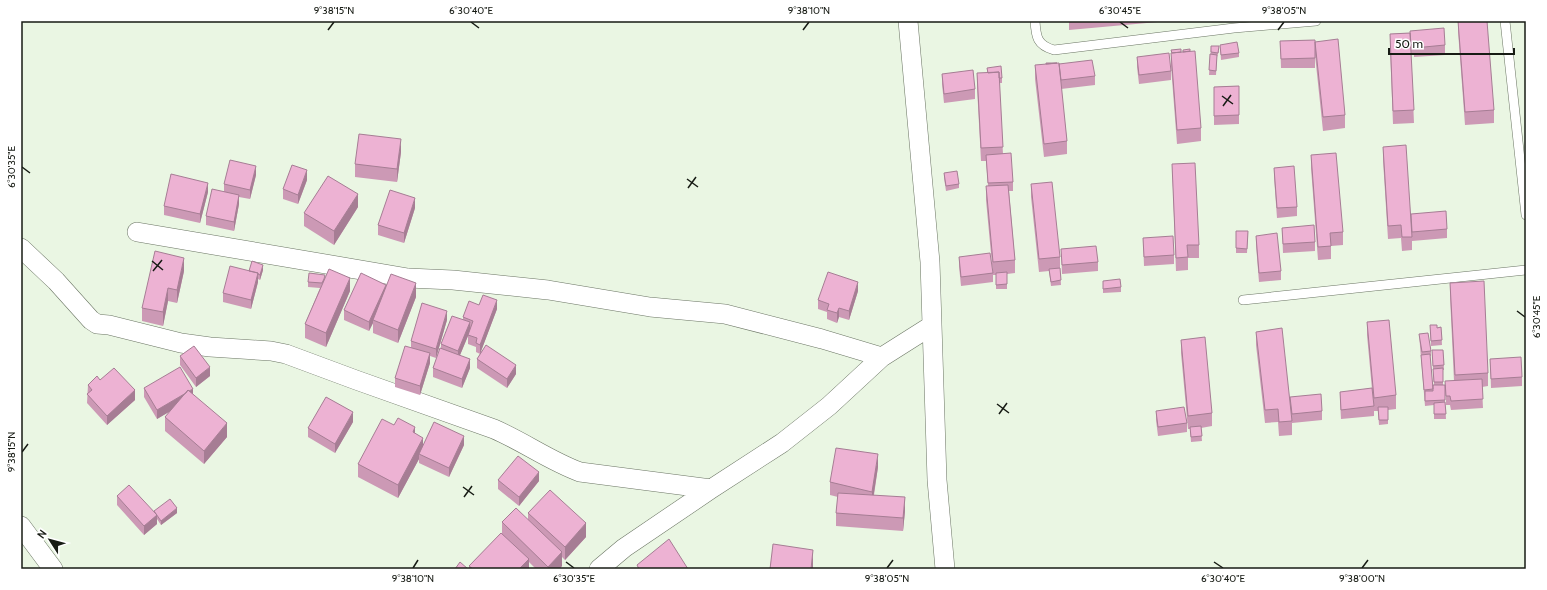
<svg xmlns="http://www.w3.org/2000/svg" width="1547" height="590" font-family="Cabin,sans-serif">
	<rect width="100%" height="100%" fill="#eaf6e3"/>
	<g fill="none" stroke-linecap="round" stroke-linejoin="round">
		<defs>
			<path id="service" d="M1035,21C1036,37 1037,45 1054,50L1234,28L1316,21
				M1505,21L1526,215
				M1243,300L1526,270"/>
			<path id="minor" d="M908,21L930,262L937,480L945,569
				M137,232L408,278L453,280L548,290L650,307L725,314L822,339L882,357
				M21,248L56,281L91,320L97,324L109,325L181,343L210,347L271,351L286,354L356,380L494,429C524,442 550,461 580,472L711,489
				M21,526L53,569
				M599,569L624,548L711,489L782,443L829,406L882,357L931,326"/>
		</defs>
		<!-- service casing -->
		<use href="#service" stroke="#6b7564" stroke-width="10"/>
		<!-- minor casing -->
		<use href="#minor" stroke="#6b7564" stroke-width="20"/>
		<!-- service -->
		<use href="#service" stroke="#fff" stroke-width="9"/>
		<!-- minor -->
		<use href="#minor" stroke="#fff" stroke-width="19"/>
	</g>
	<!-- wall -->
	<path fill="#cc99b5" d="M1069,21H1169L1069,30Z
		M1458,21L1494,110V123L1465,125L1458,31Z
		M1410,33L1445,45V55L1414,57V54H1411L1414,123L1393,124L1390,48V34Z
		M1315,40V68H1281L1280,41Z
		M1315,42L1345,115V128L1323,131L1315,55Z
		M1220,45L1239,53V57L1221,60Z
		M1211,46L1219,51L1217,57L1216,75H1209Z
		M1181,52L1201,128V141L1177,144L1171,66V53Z
		M1137,57L1171,71V80L1139,84L1137,67Z
		M1059,64L1095,76V85L1061,89L1067,141V154L1044,157L1035,79V65L1059,70Z
		M987,68L1002,78V83H999L1003,154L1013,182V191H1009L1015,260V273L1007,274V289H996V275H993L986,200V186H988L986,161H981L977,87V73H987Z
		M942,74L975,89V99L944,103L942,84Z
		M1239,86V124L1214,125V87Z
		M1383,147L1411,222L1447,229V238L1412,241V234V250L1402,251L1401,238L1388,239L1383,160Z
		M401,152L397,182L355,177V164Z
		M1311,155L1343,232V245L1331,246V259L1318,260L1311,168Z
		M1172,164L1199,245V258H1188V270L1176,271Z
		M1274,168L1297,207V216L1277,218L1274,177Z
		M944,173L959,184V188L946,191L944,178Z
		M256,175L250,199L239,197V204L234,231L206,225V216L224,192V184Z
		M307,180L298,204L283,199V189Z
		M1031,184L1060,257V269L1061,285L1051,286L1049,271L1039,272L1031,197Z
		M208,192L200,223L164,215V206Z
		M358,207L334,245L304,226V213Z
		M415,208L404,243L378,235V225Z
		M1282,228L1315,242V251L1283,253Z
		M1236,231H1248L1247,253H1236Z
		M1256,236L1281,271V280L1259,282L1256,245Z
		M1143,238L1174,255V264L1144,266Z
		M1061,249L1098,262V271L1062,274Z
		M959,257L993,273V282L961,286L959,266Z
		M263,270L260,280L258,279V282L251,309L223,302V293L249,271Z
		M184,271L177,303L168,301L163,326L142,321V308Z
		M325,278L350,291L326,347L305,338V324L320,288L308,287V282Z
		M1103,281L1121,287V292L1103,293Z
		M1450,283L1488,373V386L1482,387L1483,408L1451,410L1450,405H1446L1445,381H1454L1450,296Z
		M386,287L416,297L398,343L373,333V323L369,331L344,320V310Z
		M858,291L849,320L839,317L837,323L827,319V312L818,309V300Z
		M479,305L497,309L481,351L516,374L507,388L477,368V359L480,354L476,352V347L468,344V336L460,355L470,368L462,388L433,377V368L441,348V344L463,320V317Z
		M447,320L436,358L430,356V363L420,395L395,387V378L411,348V341Z
		M1367,322L1396,395V409L1388,410V424L1379,425L1378,411H1374L1367,335Z
		M1430,325L1437,328L1441,327L1442,345L1431,346Z
		M1256,332L1292,421V435L1279,436L1278,422L1265,423L1256,345Z
		M1419,334L1431,351V356H1430L1433,391L1434,385L1433,370L1432,350H1443L1444,370H1443V385H1445V402L1446,419H1434V405L1425,406Z
		M1181,340L1212,413V426L1201,428L1202,441L1191,442L1190,429H1188L1181,353Z
		M180,356L210,376L196,387L180,365Z
		M1490,359L1522,377V386L1491,388Z
		M100,380L135,400L107,425L87,403L88,385Z
		M144,388L193,394L227,437L204,464L165,431V417L170,411L157,419L144,397Z
		M1340,392L1374,406V416L1341,419L1340,401Z
		M1290,397L1322,411V420L1292,423L1290,407Z
		M1156,411L1187,423V432L1158,436L1156,420Z
		M353,422L335,453L308,437V428Z
		M394,425L415,434L423,446L464,445L449,477L419,463V459L398,498L358,477V464Z
		M878,467L874,495L905,511L903,531L836,526V513L838,497L830,495V482Z
		M498,480L539,481L519,506L498,489Z
		M117,496L154,512L177,513L161,525L157,519V524L144,535L117,505Z
		M528,513L586,537L565,560L562,557V566L559,569H536L529,562V569H469V566L502,533V522L528,520Z"/>
	<!-- shaded-wall -->
	<path fill="#a67d94" d="M401,139V152L397,182V169Z
		M256,166V175L250,199V190Z
		M307,170V180L298,204V195Z
		M208,183V192L200,223V214Z
		M358,194V207L334,245V231Z
		M239,195V204L234,231V222Z
		M415,198V208L404,243V233Z
		M184,258V271L177,303V290Z
		M263,265V270L260,280V275Z
		M258,273V282L251,309V300Z
		M350,278V291L326,347V333Z
		M858,282V291L849,320V311Z
		M416,283V297L398,343V330Z
		M386,285V294L373,320V323L369,331V322Z
		M168,288V301L163,326V312Z
		M497,300V309L480,354V345Z
		M839,308V317L837,323V313Z
		M447,311V320L436,358V349Z
		M470,322V331L458,360V351Z
		M430,353V363L420,395V386Z
		M470,359V368L462,388V379Z
		M516,365V374L507,388V379Z
		M210,367V376L196,387V378Z
		M193,389V398L157,419V410Z
		M135,390V400L107,425V416Z
		M353,412V422L335,453V444Z
		M227,423V437L204,464V451Z
		M415,427V440L413,432Z
		M464,436V445L449,477V468Z
		M423,438V451L419,454V459L398,498V485Z
		M878,454V467L872,505V492Z
		M539,472V481L519,506V497Z
		M905,497V511L903,531V518Z
		M177,508V513L161,525V521Z
		M157,515V524L144,535V526Z
		M586,523V537L565,560V547Z
		M813,550V569H811Z
		M562,552V566L559,569H548V567Z
		M529,559V569H519Z"/>
	<!-- building -->
	<path fill="#edb2d3" stroke="#a67d94" d="M1458,21H1487L1494,110L1465,112Z
		M1444,28L1445,45L1414,48V45H1411L1410,31Z
		M1410,33L1414,110L1393,111L1390,34Z
		M1338,39L1345,115L1323,117L1315,42Z
		M1315,40V58L1281,59L1280,41Z
		M1237,42L1239,53L1221,55L1220,45Z
		M1211,46H1219L1218,53L1211,52Z
		M1181,49V52L1172,53L1171,50Z
		M1190,49V51L1183,52V50Z
		M1195,51L1201,128L1177,130L1171,53Z
		M1169,53L1171,71L1139,75L1137,57Z
		M1210,54L1217,55L1216,71L1209,70Z
		M1092,60L1095,76L1061,80L1059,64Z
		M1046,63H1057L1046,64Z
		M1059,63L1067,141L1044,144L1035,65Z
		M1001,66L1002,78H999V72L988,73L987,68Z
		M973,70L975,89L944,94L942,74Z
		M999,72L1003,147L981,148L977,73Z
		M1239,86V115L1214,116V87Z
		M359,134L401,139L397,169L355,164Z
		M1406,145L1412,237H1402L1401,225L1388,226L1383,147Z
		M1011,153L1013,182L988,183L986,155Z
		M1336,153L1343,232L1330,233L1331,246L1318,247L1311,155Z
		M230,160L256,166L250,190L224,184Z
		M1195,163L1199,245H1187L1188,257L1176,258L1172,164Z
		M292,165L307,170L298,195L283,189Z
		M1294,166L1297,207L1277,208L1274,168Z
		M957,171L959,184L946,186L944,173Z
		M171,174L208,183L200,214L164,206Z
		M328,176L358,194L334,231L304,213Z
		M1052,182L1060,257L1039,259L1031,184Z
		M1008,185L1015,260L993,262L986,186Z
		M212,189L239,195L234,222L206,216Z
		M390,190L415,198L404,233L378,225Z
		M1446,211L1447,229L1412,232L1411,214Z
		M1314,225L1315,242L1283,244L1282,228Z
		M1236,231H1248L1247,249L1236,248Z
		M1277,233L1281,271L1259,273L1256,236Z
		M1173,236L1174,255L1144,257L1143,238Z
		M1096,246L1098,262L1062,265L1061,249Z
		M155,251L184,258L177,290L168,288L163,312L142,308Z
		M990,253L993,273L961,277L959,257Z
		M252,261L263,265L260,275L258,274V273L249,271Z
		M230,266L258,273L251,300L223,293Z
		M1060,268L1061,280L1051,282L1049,269Z
		M329,269L350,278L326,333L305,324Z
		M828,272L858,282L849,311L839,308L837,313L827,310L829,304L818,300Z
		M1007,272V284L996,285V273Z
		M309,273L325,275L324,279L322,283L308,282Z
		M361,273L386,285L369,322L344,310Z
		M391,274L416,283L398,330L373,320Z
		M1120,279L1121,287L1103,289V281Z
		M1484,281L1488,373L1455,375L1450,283Z
		M483,295L497,300L480,345L476,343L477,338L468,335L473,321L463,317L469,301L479,305Z
		M422,303L447,311L436,349L411,341Z
		M452,316L470,322L458,351L441,344Z
		M1389,320L1396,395L1374,398L1367,322Z
		M1430,325H1437V328L1441,327L1442,340L1431,341Z
		M1282,328L1292,421L1279,422L1278,409L1265,410L1256,332Z
		M1428,333L1431,351L1422,352L1419,334Z
		M1205,337L1212,413L1188,416L1181,340Z
		M486,345L516,365L507,379L477,359Z
		M194,346L210,367L196,378L180,356Z
		M405,346L430,353L420,386L395,378Z
		M440,348L470,359L462,379L433,368Z
		M1432,350H1443L1444,365L1433,366Z
		M1430,354L1433,389L1424,390L1421,355Z
		M1521,357L1522,377L1491,379L1490,359Z
		M180,367L193,389L189,391L188,390L186,393L157,410L144,388Z
		M114,368L135,390L107,416L87,394L92,390L88,385L97,376L100,380Z
		M1443,368V382H1434L1433,369Z
		M1482,379L1483,399L1451,401L1450,396H1446L1445,381Z
		M1433,385H1445V400L1425,401V391H1433Z
		M1372,388L1374,406L1341,410L1340,392Z
		M188,390L227,423L204,451L165,417Z
		M1321,394L1322,411L1292,414L1290,397Z
		M326,397L353,412L335,444L308,428Z
		M1445,402L1446,414H1434V403Z
		M1184,407L1187,423L1158,427L1156,411Z
		M1378,407H1388V420H1379Z
		M398,418L415,427L413,432L423,438L398,485L358,464L382,419L394,425Z
		M434,422L464,436L449,468L419,454Z
		M1201,426L1202,436L1191,437L1190,427Z
		M836,448L878,454L872,492L830,482Z
		M518,456L539,472L519,497L498,480Z
		M129,485L157,515L144,526L117,496Z
		M550,490L586,523L565,547L528,513Z
		M838,493L905,497L903,518L836,513Z
		M170,499L177,508L161,521L154,511Z
		M516,508L562,552L548,567L502,522Z
		M501,533L529,559L519,569H473L469,566Z
		M669,539L688,569H639L637,565Z
		M773,544L813,550L811,569H770Z
		M460,562L468,569H455Z"/>
	<!-- ticks -->
	<path fill="none" stroke="#171b14" stroke-width="1.5" d="M471,22L479,28M1120,22L1128,28M328,30L334,22M803,30L809,22M1278,30L1284,22M1222,96L1233,104M1223,106L1231,95M22,167L30,173M687,179L698,187M688,188L696,177M152,261L163,270M153,271L162,260M1517,311L1525,317M997,404L1009,413M999,414L1007,403M22,452L28,444M463,487L474,495M464,497L472,486M566,562L574,568M1214,562L1223,568M413,568L418,560M887,568L893,560M1362,568L1368,560"/>
	<!-- border -->
	<rect width="1547" height="590" fill="none" stroke="#ffffff" stroke-width="44"/>
	<!-- north arrow -->
	<g transform="translate(50 540) rotate(306)" stroke="#ffffff" stroke-width="3" paint-order="stroke">
	<path d="M0-3L7 15L0 10L-7 15Z" fill="#171b14"/>
	<text y="-6" font-size="11" font-weight="bold" text-anchor="middle" fill="#171b14">N</text>
	</g>
	<!-- scale -->
	<path d="M1389 48v6h125v-6" fill="none" stroke="#171b14" stroke-width="2"/>
	<text x="1395" y="48" font-size="12" fill="#171b14" stroke="#ffffff" stroke-width="3" paint-order="stroke">50 m</text>
	<rect x="22" y="22" width="1503" height="546" fill="none" stroke="#171b14" stroke-width="1.5"/>
	<g font-size="10" text-anchor="middle" fill="#171b14">
		<text x="334" y="14">9°38'15"N</text>
		<text x="471" y="14">6°30'40"E</text>
		<text x="809" y="14">9°38'10"N</text>
		<text x="1120" y="14">6°30'45"E</text>
		<text x="1284" y="14">9°38'05"N</text>
		<text transform="translate(11 167) rotate(-90)" y="4">6°30'35"E</text>
		<text transform="translate(1536 317) rotate(-90)" y="4">6°30'45"E</text>
		<text transform="translate(11 452) rotate(-90)" y="4">9°38'15"N</text>
		<text x="413" y="582">9°38'10"N</text>
		<text x="574" y="582">6°30'35"E</text>
		<text x="887" y="582">9°38'05"N</text>
		<text x="1223" y="582">6°30'40"E</text>
		<text x="1362" y="582">9°38'00"N</text>
	</g>
</svg>
